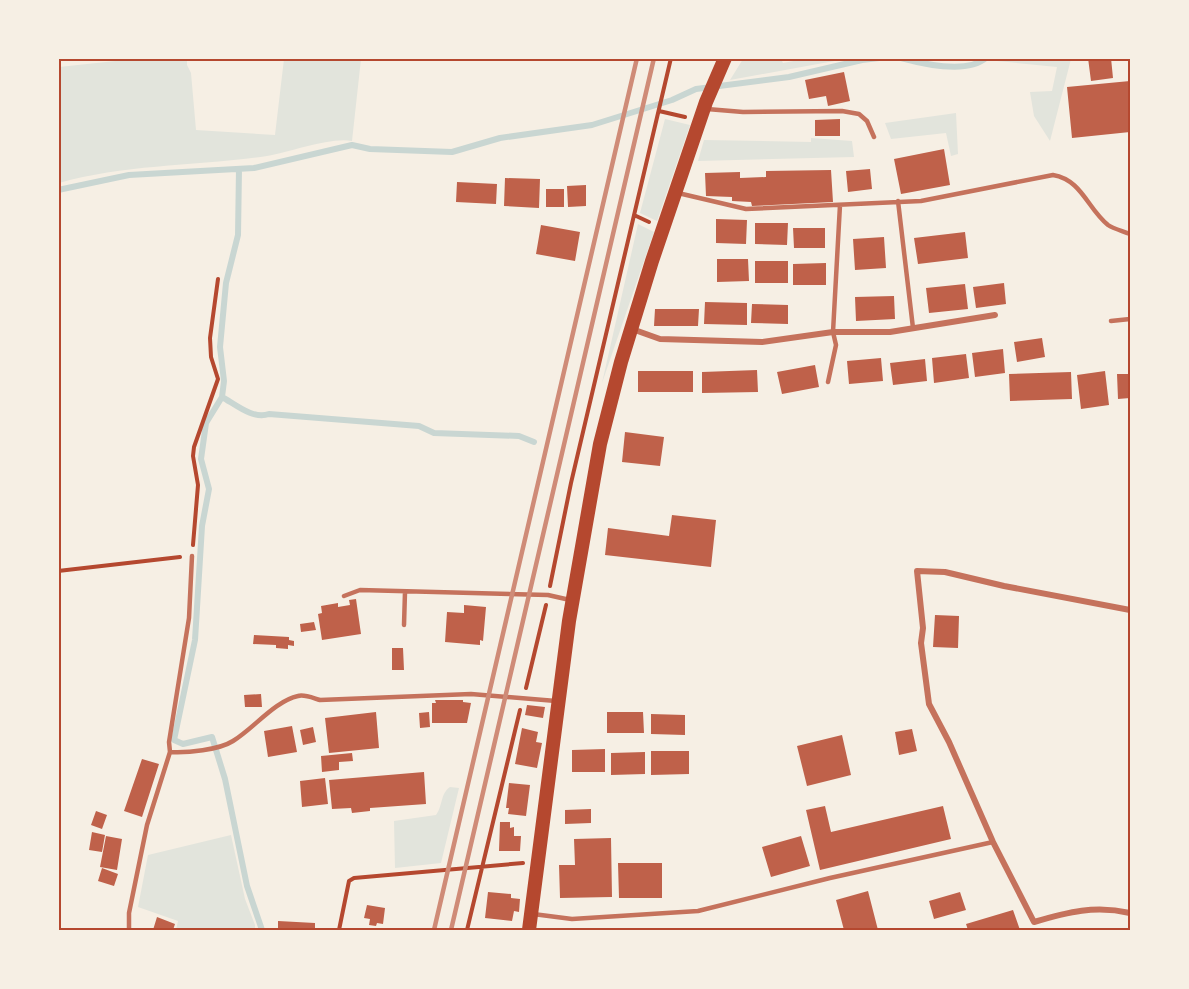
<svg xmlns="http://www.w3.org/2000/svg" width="1189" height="989" font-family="'Golos Text',sans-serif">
	<rect width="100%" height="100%" fill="#f6efe4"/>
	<!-- green -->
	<path fill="#e2e4dc" d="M1000,58L1071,59L1050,141L1034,116L1030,92L1052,91L1057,67L997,61Z
		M134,59H187V65L191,73L196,130L275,135L284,59H361L352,141C330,137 291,152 267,156C197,166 126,164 59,183V67Z
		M743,59H781L783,63L804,59H845L730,80Z
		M956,113L958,154L951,156L946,133L891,139L885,123Z
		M665,119L690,125L657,221L640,213Z
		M811,138L852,141L854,157L698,161L704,140L811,142Z
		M638,224L654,232L602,383Z
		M450,787L459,788L441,863L395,868L394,821L436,815C443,806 440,794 450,787Z
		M231,835L245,899L255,925V930H176L178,921L138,907L148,855Z"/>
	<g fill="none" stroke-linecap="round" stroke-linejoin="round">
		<!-- stream -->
		<path stroke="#c9d6d2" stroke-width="6" d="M901,58C923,64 967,74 986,58
			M239,169L238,235L226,283L220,347L224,381L222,397L206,423L201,459L209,489L202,526L195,640L174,740L183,744L212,737L225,779L247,886L262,930
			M58,190L129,175L254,168L352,145L370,149L452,152L500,138L592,125L672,100L696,89L789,77L862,60L879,58
			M222,397C235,404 253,420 269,414L419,426L434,433L519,436L534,442"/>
	</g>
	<!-- building -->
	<path fill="#bf614a" d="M1088,58H1111L1113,78L1091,81Z
		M844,72L850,101L828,106L826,96L809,99L805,80Z
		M1130,81V132L1072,138L1067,87Z
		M840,119V136H815V120Z
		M944,149L950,185L901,194L894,159Z
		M870,169L872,189L848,192L846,171Z
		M831,170L833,202L752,206L751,202L732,201V197L706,196L705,173L740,172V178L766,177V171Z
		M505,178L540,179L539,208L504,206Z
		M457,182L497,184L496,204L456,202Z
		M586,185V206L568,207L567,186Z
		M546,189H564V207H546Z
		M716,219L747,220L746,244L716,243Z
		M755,223H788L787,245L755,244Z
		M541,225L580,232L575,261L536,254Z
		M793,228H825V248H794Z
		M965,232L968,258L918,264L914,238Z
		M884,237L886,268L855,270L853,239Z
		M717,259H748L749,281L717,282Z
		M755,261H788V283H755Z
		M826,263V285H793V264Z
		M1004,283L1006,304L976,308L973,287Z
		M965,284L968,309L929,313L926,288Z
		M894,296L895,319L856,321L855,297Z
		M705,302L747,303V325L704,324Z
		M752,304L788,305V324L751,323Z
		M655,309H699L698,326H654Z
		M1042,338L1045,357L1017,362L1014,342Z
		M1003,349L1005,373L975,377L972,353Z
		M966,354L969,378L934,383L932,358Z
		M881,358L883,381L849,384L847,361Z
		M925,359L927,381L893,385L890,363Z
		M815,365L819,387L782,394L777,372Z
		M757,370L758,392L702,393V372Z
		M638,371H693V392H638Z
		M1105,371L1109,405L1081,409L1077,375Z
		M1071,372L1072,399L1010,401L1009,374Z
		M1117,374H1130V398L1118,399Z
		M625,432L664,437L660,466L622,462Z
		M672,515L716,520L711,567L605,555L608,528L669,536Z
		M356,599L361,634L322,640L318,614L322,613L321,606L338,603V607L350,605L349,600Z
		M464,605L486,607L483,641L480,640V645L445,642L447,612L464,613Z
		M935,615L959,616L958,648L933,647Z
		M314,622L316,630L301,632L300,624Z
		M254,635L289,637V640L294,641V646L288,645V649L276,648V645L253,644Z
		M392,648H403L404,670H392Z
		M261,694L262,707H245L244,695Z
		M435,700H463V702L471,703L467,723H432V703H436Z
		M527,705L545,707L543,718L525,715Z
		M376,712L379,748L329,753L325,718Z
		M429,712L430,727L420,728L419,713Z
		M607,712H643L644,733H607Z
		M651,714L685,715V735L651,734Z
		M292,726L297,752L268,757L264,731Z
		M313,727L316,742L303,745L300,730Z
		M522,728L538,732L536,742L542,743L537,768L515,764Z
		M912,729L917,751L899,755L895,732Z
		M842,735L851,775L807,786L797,746Z
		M605,749V772H572V750Z
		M651,751H689V774L651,775Z
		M645,752V774L611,775V753Z
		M352,753L353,761L339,762V770L322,772L321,756Z
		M142,759L159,764L142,817L124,811Z
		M424,772L426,804L370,808V811L352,813L351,808L332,809L329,780Z
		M325,778L328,804L302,807L300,781Z
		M509,783L530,785L526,816L508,814L509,808H506Z
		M825,806L831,832L943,806L951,839L820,870L806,810Z
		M591,809V823L565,824V810Z
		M96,811L107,815L102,829L91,825Z
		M500,822H510V828L514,827V836H521L520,851H499Z
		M92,832L105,835L102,852L89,850Z
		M106,836L122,839L117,870L100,867Z
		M801,836L810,866L771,877L762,847Z
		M611,838L612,897L560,898L559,865H575L574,839Z
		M618,863H662V898H619Z
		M102,868L118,874L114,886L98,881Z
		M868,891L878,930H844L836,900Z
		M488,892L511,894V898L520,899L519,912L514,911L512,921L485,918Z
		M960,892L966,910L934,919L929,901Z
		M367,905L385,908L383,924L377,923L376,926L369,925L370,919L364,918Z
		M1013,910L1020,930H968L966,924Z
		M157,917L175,924L173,930H153Z
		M278,921L315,923V930H278Z"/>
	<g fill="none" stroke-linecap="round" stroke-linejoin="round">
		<!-- path -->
		<path stroke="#b5482f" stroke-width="4" d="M659,111L685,117
			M634,215L649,222
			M193,545L198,485L193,456L194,447L218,379L211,357L210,338L218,279
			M58,571L180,557
			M550,586L571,483L671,58
			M526,688L546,605
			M339,930L349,881L354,878L523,863
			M467,930L520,710"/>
		<!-- service -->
		<path stroke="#c5725c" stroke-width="4.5" d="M707,109L743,112L842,111L859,114L867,121L874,137
			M678,193L746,209L921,201L1053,175C1082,180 1087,208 1108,225C1114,229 1123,231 1130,234
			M898,201L913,328
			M1111,321L1130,319
			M828,382L836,345L833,332L840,205
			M192,556L189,618L169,742L170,752C187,753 219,750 233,741C254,728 275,701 298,696C304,694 313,698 320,700L471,694L556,701
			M344,596L360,590L548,595L570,600
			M404,625L405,592
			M533,914L572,919L698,911L830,878L993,842
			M129,930V913L147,825L170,752"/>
		<!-- minor -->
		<path stroke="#c5725c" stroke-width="6" d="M632,329L660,339L762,342L833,332H890L995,315
			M1130,610L1004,586L945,572L917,571L923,628L921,643L929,704L949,742L993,842L1034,922C1068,912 1095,905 1130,913"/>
		<!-- primary -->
		<path stroke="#b5482f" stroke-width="14" d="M529,930L569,621L600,444L621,362L652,261L706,102L725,58"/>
		<!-- rail -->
		<path stroke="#cf8b77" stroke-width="4.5" d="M434,930L637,58
			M451,930L654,58"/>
	</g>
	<!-- border -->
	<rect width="1189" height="989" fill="none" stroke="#f6efe4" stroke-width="120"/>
	<rect x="60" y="60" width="1069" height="869" fill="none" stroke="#b5482f" stroke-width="2"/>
</svg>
